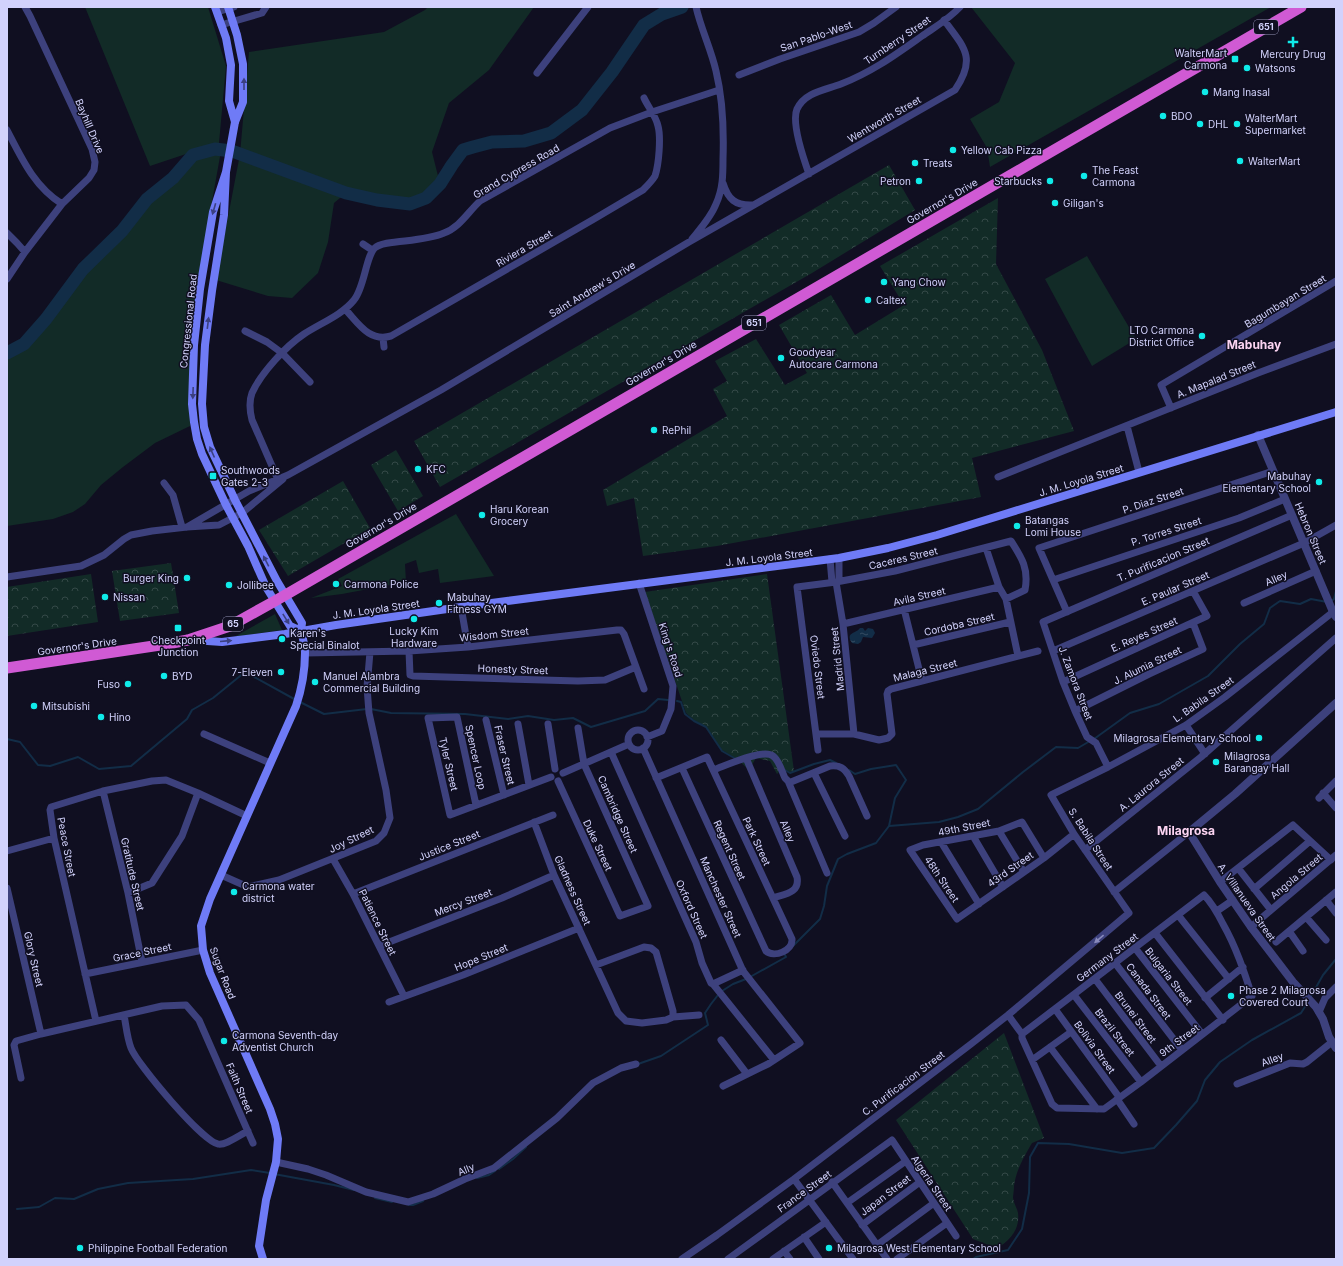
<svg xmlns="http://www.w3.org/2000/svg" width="1343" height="1266" font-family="Inter,sans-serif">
	<defs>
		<pattern id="forest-crowns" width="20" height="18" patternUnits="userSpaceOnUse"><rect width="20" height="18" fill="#122b27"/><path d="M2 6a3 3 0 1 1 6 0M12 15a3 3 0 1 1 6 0" fill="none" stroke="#344947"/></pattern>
		<pattern id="water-ripples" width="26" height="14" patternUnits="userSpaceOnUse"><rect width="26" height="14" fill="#122d47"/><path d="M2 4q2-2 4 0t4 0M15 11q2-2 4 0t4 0" fill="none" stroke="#344b62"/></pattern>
	</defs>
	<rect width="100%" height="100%" fill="#100f21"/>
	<!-- green -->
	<path fill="#122b27" d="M85,7H208L226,66L219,143L150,166Z
		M428,7H534L489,70L449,103L432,152L440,184C436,189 431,195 426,198C405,211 369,198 346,193L334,203L328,242L318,273L292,298L268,296L216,280L240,154L249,52L384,32L425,10Z
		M971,7H1271L990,167L987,148L970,119L999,102L1015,63Z
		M214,147L221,151L197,285L193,324L190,426L155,443L123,467L101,485L85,504L73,512L53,519L7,526V353L24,344L46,319L83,269L122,231L147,199L173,178L193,155Z
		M1087,256L1136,339L1092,366L1045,279Z
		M456,514L494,576L440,583L438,569L419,573L416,560L405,564L406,582L342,594L311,598L342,586L338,579Z
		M275,614L282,630L234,637Z"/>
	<!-- forest -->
	<path fill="url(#forest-crowns)" d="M889,165L915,210L812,273L440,487L414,441Z
		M998,198L996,264L1042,350L1074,431L972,458L981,497L717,546L643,556L634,498L607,506L603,490L727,416L713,389L727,381L715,361L756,339L785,385L807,373L779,325L831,295L855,335L904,305L880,266Z
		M396,450L423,496L398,511L371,465Z
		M343,481L370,528L288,576L259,530Z
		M171,563L179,613L120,621L112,571Z
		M91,574L98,622L7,636V587Z
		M767,574L794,771L790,772L783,768L777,774L770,761L756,758L749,770L737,759L722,750L706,727L694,720L686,713L645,592Z
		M1004,1033L1044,1138L1032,1143C1024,1157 1016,1170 1014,1186C1014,1190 1013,1195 1013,1198C1014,1204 1017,1208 1018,1213C1020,1229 1010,1241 997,1248L973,1239L896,1120Z"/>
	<!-- water -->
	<path fill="url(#water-ripples)" d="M860,628H863L865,631L868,628L873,629L875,633L872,638L863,637L861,642L858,644L852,643C845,632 856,634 860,628Z"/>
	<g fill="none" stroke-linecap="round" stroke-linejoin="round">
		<!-- stream -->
		<path stroke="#122d47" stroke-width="2" d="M1331,601L1334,599L1336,591
			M677,701L681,702L685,714L694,721L706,727L722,751L736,759
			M300,702L324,714L367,709
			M371,709L391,713L465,714L508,719L528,716L554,720L573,718L591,727L645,711L658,699L668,700
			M7,739L20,742L38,765L50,766L78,757L99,769L131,766L187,719L192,710L213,698L245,672L296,700
			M1094,739L1130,713L1159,704L1208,676L1240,644L1264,624L1270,608L1280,601L1300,604L1311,599L1327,602
			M785,770L790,773L814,764L830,760L836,763
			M889,826L939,822L958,817L978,809L1023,772L1056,747L1078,748L1090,741
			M792,947L820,919L824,906L827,886L838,859L847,854L876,843L889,826L895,798L906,780L896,765L871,769L855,774L849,770
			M750,977L786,957L784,953
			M722,991L733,984L746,979
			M1310,998L1323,975L1336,959
			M638,1064L661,1056L708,1025L705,1013L711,1004L718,995
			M499,1169L513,1159L526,1147
			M274,1174L334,1185L354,1190
			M477,1178L489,1175L495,1171
			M375,1198L392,1202
			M409,1205H413L423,1201
			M17,1209L39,1207L55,1198L74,1199L98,1189L128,1183L193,1179L251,1170L270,1173
			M973,1259L976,1257L1008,1250L1022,1229L1029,1193L1030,1157L1038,1143L1069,1144L1122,1153L1154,1148L1176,1125L1197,1101L1205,1080L1220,1062L1252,1040L1301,1013L1308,1002"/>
		<!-- river -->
		<path stroke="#122d47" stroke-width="13" d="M7,353L24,344L46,319L83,269L122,231L147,199L173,178L193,155L215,149L232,151L346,193L377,200L410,204L426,198L440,184L452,165L463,150L473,147L492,142L524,141L551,133L582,110L612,72L644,25L662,14L682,7"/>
		<!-- minor -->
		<path stroke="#3d417d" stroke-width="7" d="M217,12L234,7
			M221,25L262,13L266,7
			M537,73L588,7
			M739,75L780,59L859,32L874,23L896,7
			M7,130C22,159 34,186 62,204
			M809,174C804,160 791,123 797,109C805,92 825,90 841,84C872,72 895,55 922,36C935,27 949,19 960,7
			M723,183C728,199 735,206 753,205
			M7,233L17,243L25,252
			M692,239C701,228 711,217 716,204C723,189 723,174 723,159C724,129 723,100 716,71C711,49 701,29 696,7
			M363,244L372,250
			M7,279L25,252L62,204L89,178L94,170L95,162L92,149L30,16L25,7
			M345,309C359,324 369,342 391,336L594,219L643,190C647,186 652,181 655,176C659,164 661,137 658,126C656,116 648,107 644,98
			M245,331L267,342L282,353L310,382
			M383,338L384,347
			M1171,408L1161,385L1336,281
			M1127,426L1139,472
			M998,477L1258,373L1336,344
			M279,482L252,420C250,412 249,401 252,393C261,373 286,346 304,334C321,323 342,315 354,300C365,287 366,253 376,247C382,243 389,243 396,242C412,240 430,239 444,233C460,227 468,212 480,201L610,128L652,112L719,90
			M164,483L173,495L182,527
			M187,527L249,491L288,475L441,390L689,242L955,90C977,58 964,47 944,20
			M986,548L999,587L1006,599L1018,656
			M839,558V581
			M830,559L832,582
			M7,577L81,566L104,555L124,539L131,535L152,531L187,527L219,525L242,513L283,479
			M1053,580L1239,518L1285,499
			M836,582L843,624L854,734
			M639,583L673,686L671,709L662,731L647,737
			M1244,603L1316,571
			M461,607L468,647
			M904,609L922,681
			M1067,612L1039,548L1273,471
			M843,624L999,587
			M913,645L1010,622
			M409,651L410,675L413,676L578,681L605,680L636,667
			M1053,651L1304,543L1336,525
			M305,653L409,651L468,647L617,630H621L624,634L644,689
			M1063,682L1207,616L1193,591
			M1075,711L1149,674L1203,649L1193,623
			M486,720L504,795
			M518,724L529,785
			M548,724L555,769
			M1186,725L1205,754
			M628 740a10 10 0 1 1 20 0a10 10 0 1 1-20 0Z
			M204,734L270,763
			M816,734H854L879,740L888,738L892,734L887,694L888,691L891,689L1038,651
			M643,748L743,971L800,1043L768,1064L723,1086
			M818,750L797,587L836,582L895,571L1011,541C1022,558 1029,569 1025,590L1006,599
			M611,752L696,942L702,963L711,983L713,984L774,1060
			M746,758L797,877C800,893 785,894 773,898
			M1108,767L1096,743L1087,737L1075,711L1063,682L1043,622L1292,515
			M713,770C725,766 763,748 773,756C779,760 782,772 785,778L788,781L791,782L830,766C840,765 844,768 849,776L867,816
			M563,773L629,744
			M814,773L845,836
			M656,778L707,757L792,939C793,951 774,958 766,951L682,768
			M558,781L620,916L648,906L584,764L578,728
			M788,781L827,873
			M103,791L128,893L142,962
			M1323,793L1336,808
			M1319,798L1336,781
			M476,805L457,717L428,718L450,815L551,777
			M534,822L554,875L618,1013L626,1021L642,1023L666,1020L673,1017L699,1015
			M999,831L1024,872
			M973,836L1003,887
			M941,842L979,904
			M1085,850L1201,757L1336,638
			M7,851L54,838
			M1044,858L1022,822L999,831L923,845L910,850L957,919L1044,858L1074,834
			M333,859L353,894L404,996
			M1238,868L1271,910
			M221,875L248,887L279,880L376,841L384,833L390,818L386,790L369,713L367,687L370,652
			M1220,882L1293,825L1331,860
			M7,888L41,1034
			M1254,889L1310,841
			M1114,892L1189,832
			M128,893L152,883L182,836L198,793
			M353,894L553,815
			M1326,900L1336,913
			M1217,911L1233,900
			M1178,915L1229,979
			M1306,917L1326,940
			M1251,927L1336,855
			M1289,931L1303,951
			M1155,933L1223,1020
			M1276,942L1336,892
			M379,946L502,898L554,875
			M1135,948L1202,1034
			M1115,963L1182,1050
			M596,965L644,947L651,948L656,952L673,1011V1017
			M85,974L203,950
			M1095,979L1161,1066
			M713,984L743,970
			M1074,995L1141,1082
			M1205,998L1243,967
			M389,1002L463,975L579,928
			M1055,1009L1119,1097
			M1319,1012L1325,998L1336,987
			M124,1015C126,1025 127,1038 131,1048C137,1064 203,1142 218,1144C225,1146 241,1134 248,1131
			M1008,1015L1022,1034V1038L1052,1104L1057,1108L1104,1109L1141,1082L1252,996C1244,971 1236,947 1223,924C1218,914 1212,903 1204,895L1022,1034
			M96,1021L54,838L50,810L51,807L103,791L152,781L166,780L198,793L247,816
			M721,1040L747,1074
			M1050,1047L1097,1109
			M1032,1060L1071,1032
			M21,1078L14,1045L16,1041L41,1034L162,1006L186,1005L199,1020L253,1143
			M1237,1084L1290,1063L1303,1064L1307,1062L1332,1042
			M1117,1099L1134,1124
			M276,1162L308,1169L326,1175L366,1192L408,1202L433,1194L465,1179L494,1168L557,1118L593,1083L621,1068L636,1064
			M794,1179L853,1259
			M832,1182L887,1259
			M847,1203L906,1161
			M862,1225L920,1182
			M804,1237L819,1259
			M877,1245L934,1203
			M784,1251L790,1259
			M682,1259L717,1235L794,1179L971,1044L1008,1015L1129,913L1074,834L1051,795L1108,767L1186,725L1225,697L1333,612
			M728,1259L892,1140L956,1236
			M773,1259L826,1222
			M897,1259L947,1223"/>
		<!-- tertiary -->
		<path stroke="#3d417d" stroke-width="8" d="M1258,435L1333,612L1336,617
			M1336,703L1235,794L1189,832L1220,882L1251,927L1293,982L1316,1007L1323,1019L1329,1037L1336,1048"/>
		<!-- secondary -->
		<path stroke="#6f7bf6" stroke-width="8" d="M215,7L226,38L231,65L229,101L235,122
			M228,7L237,35L243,64V102L235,122L226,172L213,212L200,289L194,345L192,404L194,422L197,439L202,454L226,505L248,546L266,587L290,626L301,631
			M226,172L224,215L212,291L205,345L202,404L204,427L210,447L235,500L277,581L302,623C300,634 305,642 305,653C305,672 302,688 296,706L210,899L201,926L203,950L210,973L270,1109L275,1124L278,1139L276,1162L266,1200L259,1246L263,1259
			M193,640L222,642L285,634L336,625L461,607L839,558L888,548L937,535L1336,412"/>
		<!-- trunk -->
		<path stroke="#d05ad4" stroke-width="11" d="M7,668L167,644L188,640L230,626L275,601L1301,7"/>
	</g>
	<!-- one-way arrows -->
	<defs><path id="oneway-solid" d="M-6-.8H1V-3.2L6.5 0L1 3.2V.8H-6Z"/></defs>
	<g fill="#3b4081">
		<use href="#oneway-solid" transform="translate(244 84) rotate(-90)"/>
		<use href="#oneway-solid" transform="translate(214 209) rotate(106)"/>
		<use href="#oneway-solid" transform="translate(208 323) rotate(-83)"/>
		<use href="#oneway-solid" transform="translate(193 393) rotate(92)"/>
		<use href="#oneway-solid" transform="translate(212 452) rotate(-114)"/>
		<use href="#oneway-solid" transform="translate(266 561) rotate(-117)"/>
		<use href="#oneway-solid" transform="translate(286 619) rotate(58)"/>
		<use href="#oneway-solid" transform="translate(226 641) rotate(-5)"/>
	</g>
	<use fill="#888abc" href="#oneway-solid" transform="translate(1099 939) rotate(140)"/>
	<!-- markers -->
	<g fill="#0febe9" stroke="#100f21" stroke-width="1.5">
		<path d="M1291 36h4v4h4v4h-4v4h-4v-4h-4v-4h4z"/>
		<rect x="1231" y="55" width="8" height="8" rx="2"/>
		<circle cx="1247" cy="68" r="4"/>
		<circle cx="1205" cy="92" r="4"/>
		<circle cx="1163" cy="116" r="4"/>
		<circle cx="1200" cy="124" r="4"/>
		<circle cx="1237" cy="124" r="4"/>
		<circle cx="953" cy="150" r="4"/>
		<circle cx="1240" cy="161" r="4"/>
		<circle cx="915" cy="163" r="4"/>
		<circle cx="1084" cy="176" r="4"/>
		<circle cx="919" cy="181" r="4"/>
		<circle cx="1050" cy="181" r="4"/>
		<circle cx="1055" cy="203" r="4"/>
		<circle cx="884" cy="282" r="4"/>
		<circle cx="868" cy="300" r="4"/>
		<circle cx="1202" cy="336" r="4"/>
		<circle cx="781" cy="358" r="4"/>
		<circle cx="654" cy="430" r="4"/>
		<circle cx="418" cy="469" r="4"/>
		<rect x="209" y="472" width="8" height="8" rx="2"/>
		<circle cx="1319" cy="482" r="4"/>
		<circle cx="482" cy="515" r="4"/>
		<circle cx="1017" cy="526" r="4"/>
		<circle cx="187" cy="578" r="4"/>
		<circle cx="336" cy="584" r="4"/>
		<circle cx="229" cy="585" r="4"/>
		<circle cx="105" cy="597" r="4"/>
		<circle cx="439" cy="603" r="4"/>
		<circle cx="414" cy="619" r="4"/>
		<rect x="174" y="624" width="8" height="8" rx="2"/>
		<circle cx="282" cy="639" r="4"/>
		<circle cx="281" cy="672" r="4"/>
		<circle cx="164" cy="676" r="4"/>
		<circle cx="315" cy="682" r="4"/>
		<circle cx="128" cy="684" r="4"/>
		<circle cx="34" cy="706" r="4"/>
		<circle cx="101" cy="717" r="4"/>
		<circle cx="1259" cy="738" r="4"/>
		<circle cx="1216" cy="762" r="4"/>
		<circle cx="234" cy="892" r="4"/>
		<circle cx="1231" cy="996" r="4"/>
		<circle cx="224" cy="1041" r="4"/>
		<circle cx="80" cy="1248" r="4"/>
		<circle cx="829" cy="1248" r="4"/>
	</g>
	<g text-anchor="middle" stroke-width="3" stroke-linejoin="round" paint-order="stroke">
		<!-- shield labels -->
		<g fill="#100f21" stroke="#9898ba" stroke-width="1">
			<rect x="1254" y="20" width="24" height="14" rx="3"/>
			<rect x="742" y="316" width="24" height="14" rx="3"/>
			<rect x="223" y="617" width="20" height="14" rx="3"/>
		</g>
		<g font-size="9" font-weight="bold" fill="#d2d2fc">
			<text x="1266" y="30">651</text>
			<text x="754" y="326">651</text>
			<text x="233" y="627">65</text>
		</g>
		<!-- street labels -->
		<g font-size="10" fill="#d2d2fc" stroke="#100f21">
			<text transform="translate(816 36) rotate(-19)" y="4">San Pablo-West</text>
			<text transform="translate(897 40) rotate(-34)" y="4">Turnberry Street</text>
			<text transform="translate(884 119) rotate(-30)" y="4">Wentworth Street</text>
			<text transform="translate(90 126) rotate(67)" y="4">Bayhill Drive</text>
			<text transform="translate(516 171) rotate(-30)" y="4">Grand Cypress Road</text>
			<text transform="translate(942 201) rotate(-30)" y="4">Governor's Drive</text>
			<text transform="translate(524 248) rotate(-30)" y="4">Riviera Street</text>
			<text transform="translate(592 289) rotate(-31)" y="4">Saint Andrew's Drive</text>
			<text transform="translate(1285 301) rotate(-31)" y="4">Bagumbayan Street</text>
			<text transform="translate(188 321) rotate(-84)" y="4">Congressional Road</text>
			<text transform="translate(661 363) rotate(-30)" y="4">Governor's Drive</text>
			<text transform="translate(1216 379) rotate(-22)" y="4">A. Mapalad Street</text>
			<text transform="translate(1081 480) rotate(-17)" y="4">J. M. Loyola Street</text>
			<text transform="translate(1153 500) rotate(-18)" y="4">P. Diaz Street</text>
			<text transform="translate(381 525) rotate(-30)" y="4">Governor's Drive</text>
			<text transform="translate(1166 531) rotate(-18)" y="4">P. Torres Street</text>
			<text transform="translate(1311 533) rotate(67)" y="4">Hebron Street</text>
			<text transform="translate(769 557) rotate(-7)" y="4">J. M. Loyola Street</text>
			<text transform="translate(903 558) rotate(-13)" y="4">Caceres Street</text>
			<text transform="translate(1163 559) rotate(-23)" y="4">T. Purificacion Street</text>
			<text transform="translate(1276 578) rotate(-24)" y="4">Alley</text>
			<text transform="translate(1175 588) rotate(-23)" y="4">E. Paular Street</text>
			<text transform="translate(919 596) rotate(-13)" y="4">Avila Street</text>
			<text transform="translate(376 609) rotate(-8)" y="4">J. M. Loyola Street</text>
			<text transform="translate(959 624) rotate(-13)" y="4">Cordoba Street</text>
			<text transform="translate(494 634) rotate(-6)" y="4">Wisdom Street</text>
			<text transform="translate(1144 634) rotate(-24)" y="4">E. Reyes Street</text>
			<text transform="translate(77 646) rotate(-8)" y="4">Governor's Drive</text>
			<text transform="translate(671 650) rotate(72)" y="4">King's Road</text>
			<text transform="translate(837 659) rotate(-96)" y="4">Madrid Street</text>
			<text transform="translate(1147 665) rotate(-26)" y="4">J. Alumia Street</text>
			<text transform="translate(818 667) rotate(83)" y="4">Oviedo Street</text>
			<text transform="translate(513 669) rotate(2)" y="4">Honesty Street</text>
			<text transform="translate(925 670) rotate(-14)" y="4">Malaga Street</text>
			<text transform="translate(1076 683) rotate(69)" y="4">J. Zamora Street</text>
			<text transform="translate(1203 699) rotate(-35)" y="4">L. Babila Street</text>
			<text transform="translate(505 755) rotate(77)" y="4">Fraser Street</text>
			<text transform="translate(476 757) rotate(78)" y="4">Spencer Loop</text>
			<text transform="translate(449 764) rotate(77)" y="4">Tyler Street</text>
			<text transform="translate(1151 784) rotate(-39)" y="4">A. Laurora Street</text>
			<text transform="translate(618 814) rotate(66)" y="4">Cambridge Street</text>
			<text transform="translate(964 827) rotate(-11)" y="4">49th Street</text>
			<text transform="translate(788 831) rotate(67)" y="4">Alley</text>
			<text transform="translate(351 839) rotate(-26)" y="4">Joy Street</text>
			<text transform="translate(1091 839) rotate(57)" y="4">S. Babila Street</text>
			<text transform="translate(757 841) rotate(65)" y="4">Park Street</text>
			<text transform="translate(449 845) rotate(-22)" y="4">Justice Street</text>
			<text transform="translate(598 845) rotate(65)" y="4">Duke Street</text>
			<text transform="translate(67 847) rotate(79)" y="4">Peace Street</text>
			<text transform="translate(730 850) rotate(66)" y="4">Regent Street</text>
			<text transform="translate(1010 869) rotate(-35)" y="4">43rd Street</text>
			<text transform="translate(133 874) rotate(77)" y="4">Gratitude Street</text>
			<text transform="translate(1296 876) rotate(-40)" y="4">Angola Street</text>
			<text transform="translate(942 879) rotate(56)" y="4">48th Street</text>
			<text transform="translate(573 890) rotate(66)" y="4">Gladness Street</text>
			<text transform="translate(721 897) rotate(66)" y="4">Manchester Street</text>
			<text transform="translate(463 902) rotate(-21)" y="4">Mercy Street</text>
			<text transform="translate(1247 902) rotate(55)" y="4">A. Villanueva Street</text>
			<text transform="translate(692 909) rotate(66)" y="4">Oxford Street</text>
			<text transform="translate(378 922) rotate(64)" y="4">Patience Street</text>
			<text transform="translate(142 952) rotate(-12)" y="4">Grace Street</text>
			<text transform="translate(481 957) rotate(-22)" y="4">Hope Street</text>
			<text transform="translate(1107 957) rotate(-37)" y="4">Germany Street</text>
			<text transform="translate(34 959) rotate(77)" y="4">Glory Street</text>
			<text transform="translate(223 973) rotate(69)" y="4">Sugar Road</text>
			<text transform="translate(1169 976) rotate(52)" y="4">Bulgaria Street</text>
			<text transform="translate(1149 991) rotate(53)" y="4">Canada Street</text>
			<text transform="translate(1136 1017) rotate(53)" y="4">Brunei Street</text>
			<text transform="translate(1115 1032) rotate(52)" y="4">Brazil Street</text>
			<text transform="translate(1179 1040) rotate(-37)" y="4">9th Street</text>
			<text transform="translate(1095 1047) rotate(54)" y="4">Bolivia Street</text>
			<text transform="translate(1272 1059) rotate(-21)" y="4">Alley</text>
			<text transform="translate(903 1083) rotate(-37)" y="4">C. Purificacion Street</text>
			<text transform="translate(240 1088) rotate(67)" y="4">Faith Street</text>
			<text transform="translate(466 1169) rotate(-22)" y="4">Ally</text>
			<text transform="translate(932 1183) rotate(56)" y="4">Algeria Street</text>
			<text transform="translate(804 1191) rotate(-36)" y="4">France Street</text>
			<text transform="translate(885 1195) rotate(-37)" y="4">Japan Street</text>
		</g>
		<!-- poi labels -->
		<g font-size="10" fill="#d2d2fc" stroke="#100f21" text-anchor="start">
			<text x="1227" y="57" text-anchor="end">WalterMart<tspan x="1227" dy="12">Carmona</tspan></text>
			<text x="1293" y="58" text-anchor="middle">Mercury Drug</text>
			<text x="1255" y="72">Watsons</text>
			<text x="1213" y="96">Mang Inasal</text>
			<text x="1171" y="120">BDO</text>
			<text x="1245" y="122">WalterMart<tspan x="1245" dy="12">Supermarket</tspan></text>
			<text x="1208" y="128">DHL</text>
			<text x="961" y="154">Yellow Cab Pizza</text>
			<text x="1248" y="165">WalterMart</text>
			<text x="923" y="167">Treats</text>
			<text x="1092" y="174">The Feast<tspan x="1092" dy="12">Carmona</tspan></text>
			<text x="911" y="185" text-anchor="end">Petron</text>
			<text x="1042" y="185" text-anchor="end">Starbucks</text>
			<text x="1063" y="207">Giligan's</text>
			<text x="892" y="286">Yang Chow</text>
			<text x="876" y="304">Caltex</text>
			<text x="1194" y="334" text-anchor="end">LTO Carmona<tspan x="1194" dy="12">District Office</tspan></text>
			<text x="789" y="356">Goodyear<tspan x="789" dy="12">Autocare Carmona</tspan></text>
			<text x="662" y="434">RePhil</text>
			<text x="426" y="473">KFC</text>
			<text x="221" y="474">Southwoods<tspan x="221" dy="12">Gates 2-3</tspan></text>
			<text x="1311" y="480" text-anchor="end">Mabuhay<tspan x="1311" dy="12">Elementary School</tspan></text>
			<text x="490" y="513">Haru Korean<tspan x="490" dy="12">Grocery</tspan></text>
			<text x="1025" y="524">Batangas<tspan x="1025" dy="12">Lomi House</tspan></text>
			<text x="179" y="582" text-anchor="end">Burger King</text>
			<text x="344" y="588">Carmona Police</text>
			<text x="237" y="589">Jollibee</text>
			<text x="113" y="601">Nissan</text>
			<text x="447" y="601">Mabuhay<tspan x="447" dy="12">Fitness GYM</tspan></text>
			<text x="414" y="635" text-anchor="middle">Lucky Kim<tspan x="414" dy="12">Hardware</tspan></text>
			<text x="290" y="637">Karen's<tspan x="290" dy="12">Special Binalot</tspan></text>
			<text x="178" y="644" text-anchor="middle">Checkpoint<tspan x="178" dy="12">Junction</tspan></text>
			<text x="273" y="676" text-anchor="end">7-Eleven</text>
			<text x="172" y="680">BYD</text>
			<text x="323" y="680">Manuel Alambra<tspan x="323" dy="12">Commercial Building</tspan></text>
			<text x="120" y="688" text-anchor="end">Fuso</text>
			<text x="42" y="710">Mitsubishi</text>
			<text x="109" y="721">Hino</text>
			<text x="1251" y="742" text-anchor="end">Milagrosa Elementary School</text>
			<text x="1224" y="760">Milagrosa<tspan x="1224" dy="12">Barangay Hall</tspan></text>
			<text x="242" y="890">Carmona water<tspan x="242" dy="12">district</tspan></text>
			<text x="1239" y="994">Phase 2 Milagrosa<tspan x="1239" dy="12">Covered Court</tspan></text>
			<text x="232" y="1039">Carmona Seventh-day<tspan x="232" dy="12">Adventist Church</tspan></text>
			<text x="88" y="1252">Philippine Football Federation</text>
			<text x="837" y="1252">Milagrosa West Elementary School</text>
		</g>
		<!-- quarter labels -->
		<g font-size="12" font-weight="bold" fill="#fcd4f2" stroke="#100f21">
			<text x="1254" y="349">Mabuhay</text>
			<text x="1186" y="835">Milagrosa</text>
		</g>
	</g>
	<!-- border -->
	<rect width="1343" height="1266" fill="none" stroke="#d2d2fc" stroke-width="16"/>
</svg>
